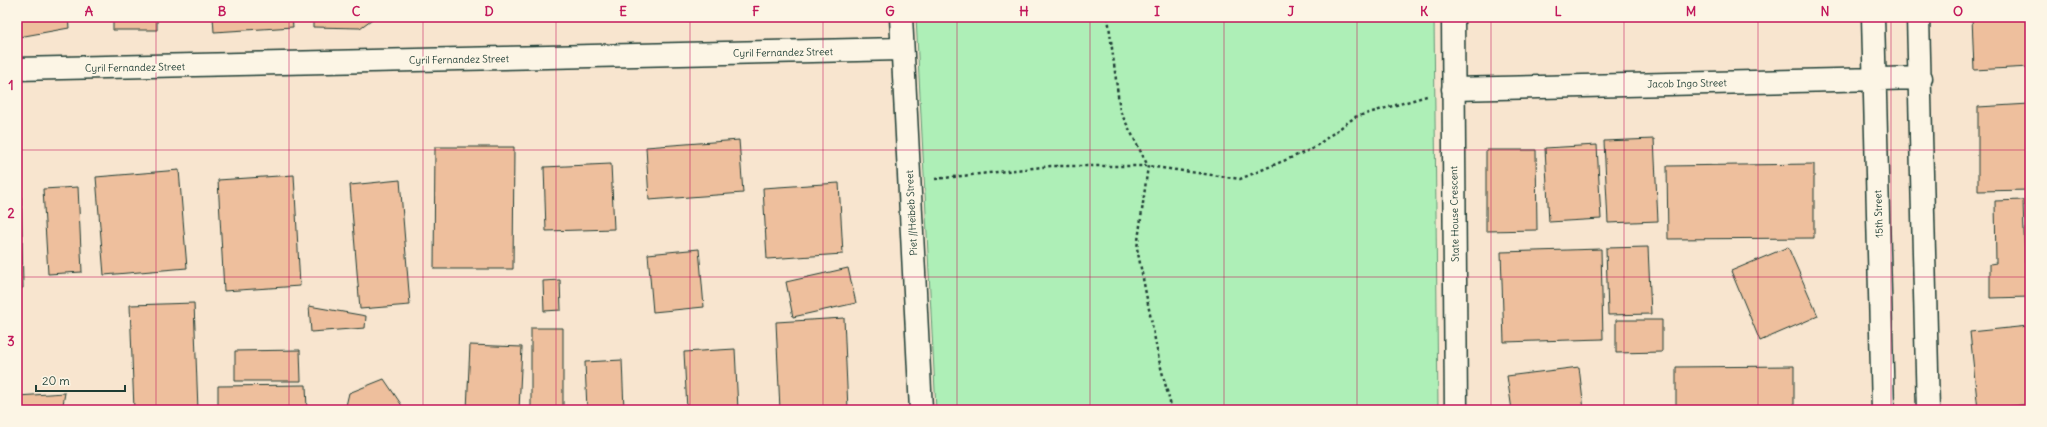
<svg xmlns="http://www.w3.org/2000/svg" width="2047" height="427" font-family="Delius,sans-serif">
	<rect width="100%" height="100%" fill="#f8e5cf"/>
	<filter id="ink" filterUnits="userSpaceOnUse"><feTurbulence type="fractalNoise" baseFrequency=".025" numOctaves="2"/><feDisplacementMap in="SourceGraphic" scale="8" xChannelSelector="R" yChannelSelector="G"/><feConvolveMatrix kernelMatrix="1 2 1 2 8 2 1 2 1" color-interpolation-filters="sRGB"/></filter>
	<g filter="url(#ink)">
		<!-- green -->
		<path fill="#aeefb7" stroke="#669676" d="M916,17H1434L1438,410H936Z"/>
		<!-- building -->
		<path fill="#eebf9d" stroke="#1f3d34" d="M17,17H68L69,28L19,37Z
			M113,17H157V30H113Z
			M213,17H292L293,27L214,32Z
			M313,17H375L360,28L313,27Z
			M1972,17H2030V67L1974,70Z
			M2030,104V190L1978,191V107Z
			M1654,139L1658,221L1608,223L1604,141Z
			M739,140L743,193L649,200L646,147Z
			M1597,145L1601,219L1549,222L1545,148Z
			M435,147H514L513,269H434Z
			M1486,150H1536L1537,230L1486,231Z
			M611,164L614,229L546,231L544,167Z
			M1814,164V238L1668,239L1667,166Z
			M179,170L187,268L104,275L96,177Z
			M294,175L300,286L224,291L218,180Z
			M400,180L410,305L360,309L350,185Z
			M17,182H21L23,288H17Z
			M839,183L843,254L767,259L763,188Z
			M78,187L82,272L48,274L43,189Z
			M2023,200L2025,263H2030V297L1990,298V264L1996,263L1995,201Z
			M1648,247L1651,314L1608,315L1606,248Z
			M1788,247L1818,316L1760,341L1731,271Z
			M699,249L704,307L653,312L648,254Z
			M1601,249L1603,339L1504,342L1501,252Z
			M848,268L856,303L793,317L786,282Z
			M560,280L561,310L544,311L543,281Z
			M194,303L198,410H134L130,305Z
			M309,306L366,316L365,328L311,332Z
			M844,318L848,410H780L776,322Z
			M1616,320H1662V352L1616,353Z
			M2028,326L2030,344V404L1978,410L1970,332Z
			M531,328H563V410H531Z
			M470,345L522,347L519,410H467Z
			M735,349L738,410H687L684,352Z
			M300,350L301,381H235V351Z
			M622,360L624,410H587L585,362Z
			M1794,366V410H1676V367Z
			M1579,367L1584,410H1512L1507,376Z
			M384,379L405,410H345L349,393Z
			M306,385L307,410H218V386Z
			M65,393L62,410H17V396Z"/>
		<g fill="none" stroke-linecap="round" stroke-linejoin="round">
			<defs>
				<path id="street" d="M901,17L921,410
					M1453,17L1456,410
					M1873,17L1883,410
					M1918,17L1928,410
					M17,69L901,49
					M1453,89L1921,78"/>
			</defs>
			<!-- street casing -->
			<use href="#street" stroke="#1f3d34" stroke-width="25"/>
			<!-- path -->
			<path stroke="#1f3d34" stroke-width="2.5" stroke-dasharray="3 3" stroke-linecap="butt" d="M1108,17L1120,111L1148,166L1137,248L1159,360L1172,410
				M935,179L1051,166H1148L1240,179L1312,149L1355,117L1427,96"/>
			<!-- street -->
			<use href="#street" stroke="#fcf5e5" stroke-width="22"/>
		</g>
	</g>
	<!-- grid -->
	<path fill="none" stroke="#c2185b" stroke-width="1" stroke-opacity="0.55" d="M156,17V410M289,17V410M423,17V410M556,17V410M690,17V410M823,17V410M957,17V410M1090,17V410M1224,17V410M1357,17V410M1491,17V410M1624,17V410M1758,17V410M1891,17V410M17,150H2030M17,277H2030"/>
	<g text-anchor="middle" stroke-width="4" stroke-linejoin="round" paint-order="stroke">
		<!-- street labels -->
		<g font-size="10" fill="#1f3d34" stroke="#fcf5e5">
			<text transform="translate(783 52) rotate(-1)" y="4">Cyril Fernandez Street</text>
			<text transform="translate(459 59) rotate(-1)" y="4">Cyril Fernandez Street</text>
			<text transform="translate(135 67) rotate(-1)" y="4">Cyril Fernandez Street</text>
			<text transform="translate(1687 83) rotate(-1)" y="4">Jacob Ingo Street</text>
			<text transform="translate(911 213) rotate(-93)" y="4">Piet //Heibeb Street</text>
			<text transform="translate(1454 214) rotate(-91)" y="4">State House Crescent</text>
			<text transform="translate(1878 214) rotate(-92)" y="4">15th Street</text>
		</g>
	</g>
	<!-- margin -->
	<rect width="2047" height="427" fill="none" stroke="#fcf5e5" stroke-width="44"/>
	<!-- scale -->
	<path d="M36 385v6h89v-6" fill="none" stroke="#1f3d34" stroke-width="2"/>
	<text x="42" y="385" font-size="12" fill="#1f3d34" stroke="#fcf5e5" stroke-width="3" paint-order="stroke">20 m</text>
	<rect x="22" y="22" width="2003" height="383" fill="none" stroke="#c2185b" stroke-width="1.5"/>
	<g font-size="13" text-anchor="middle" font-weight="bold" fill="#c2185b">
		<text x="89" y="16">A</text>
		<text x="222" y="16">B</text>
		<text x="356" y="16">C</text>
		<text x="489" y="16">D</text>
		<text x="623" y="16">E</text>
		<text x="756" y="16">F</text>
		<text x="890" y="16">G</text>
		<text x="1024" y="16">H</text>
		<text x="1157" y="16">I</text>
		<text x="1291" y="16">J</text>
		<text x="1424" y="16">K</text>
		<text x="1558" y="16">L</text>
		<text x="1691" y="16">M</text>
		<text x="1825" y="16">N</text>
		<text x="1958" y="16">O</text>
		<text x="11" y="90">1</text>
		<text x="11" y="218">2</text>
		<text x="11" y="346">3</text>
	</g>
</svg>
